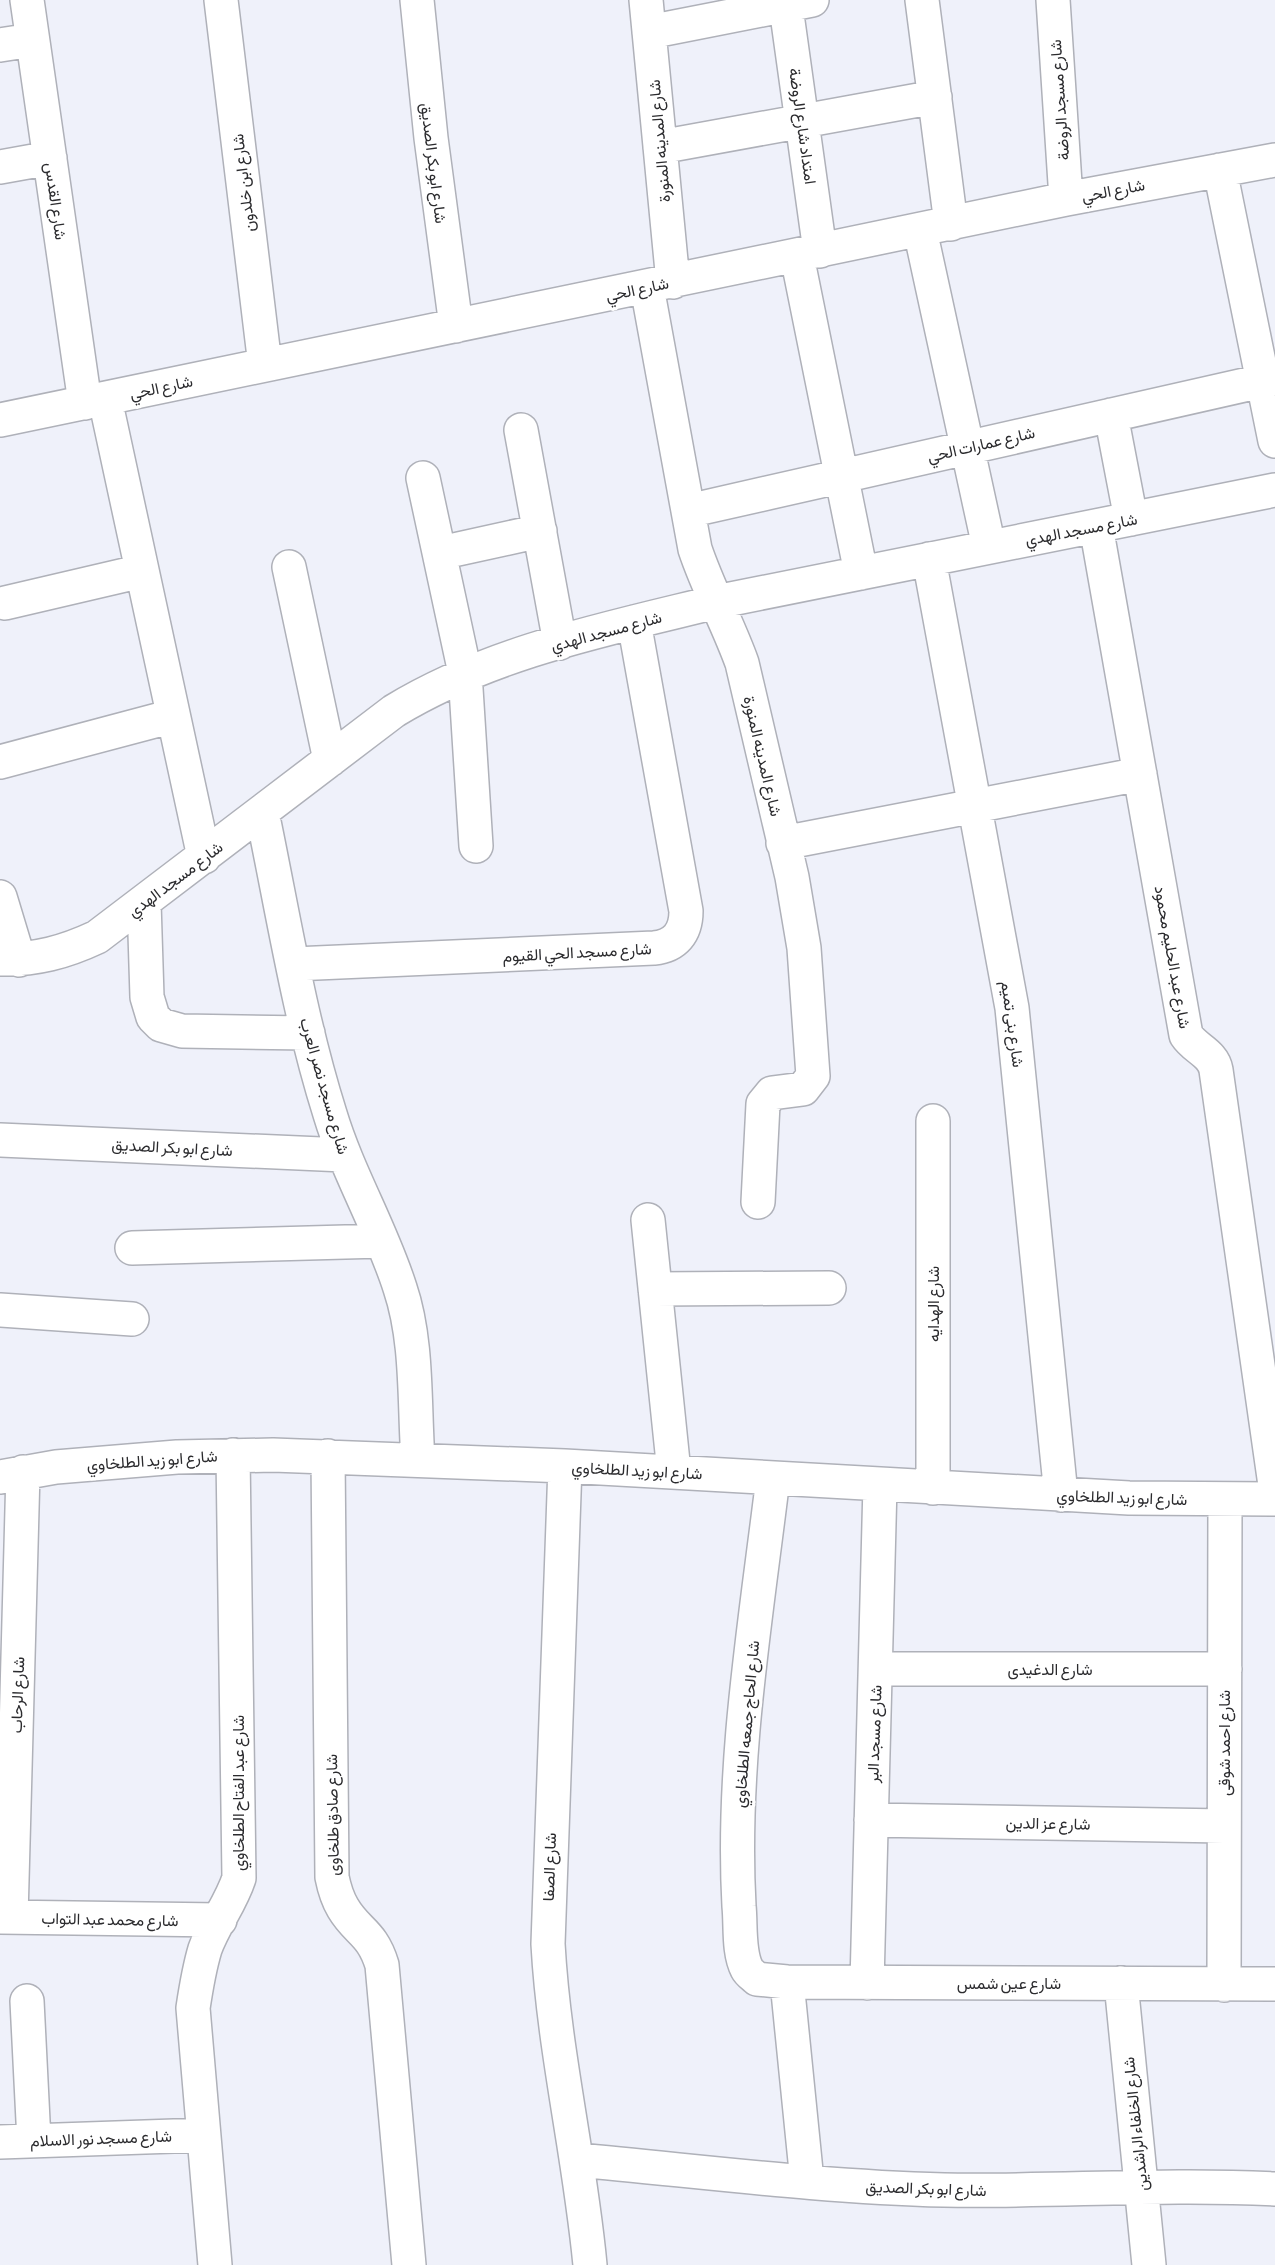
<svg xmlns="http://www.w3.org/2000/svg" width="1275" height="2265" font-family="'Asap Condensed',Vazirmatn,sans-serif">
	<rect width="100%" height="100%" fill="#eff1fa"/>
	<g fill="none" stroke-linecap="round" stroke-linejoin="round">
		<defs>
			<path id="street" d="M27,0L85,403
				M221,0L265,365
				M417,0L431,138L456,326
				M646,0L673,282
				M785,0L820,251
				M922,0L951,224
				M1053,0L1066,199
				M649,32L812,0
				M0,45L32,40
				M660,147L935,97
				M0,167L50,158
				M1220,170L1275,441
				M920,230L989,547
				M797,256L861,573
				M647,287L695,549C708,588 728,624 742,663L792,877L804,948L813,1076L803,1089L772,1093L763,1104L758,1202
				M105,399L204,857
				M1111,415L1131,519
				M0,420L1066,199L1275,160
				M521,430L560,643
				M423,478L465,673L476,846
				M688,511L1275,378
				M1096,526L1186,1035C1195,1049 1213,1053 1216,1070L1275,1485
				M440,553L540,531
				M929,559L1012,1008L1061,1495
				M289,567L330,760
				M5,603L142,571
				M0,762L173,716
				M262,812C283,913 299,1016 330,1114C348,1174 381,1228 400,1288C418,1341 414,1404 418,1460
				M783,843L1140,774
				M0,897L19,960
				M144,902L147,997L153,1017L161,1025L182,1031L308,1033
				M0,959C36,960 65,952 97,937L394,711C491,652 606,629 716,602L1275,490
				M294,964L654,948C675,946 686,933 686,911L634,622
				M933,1121V1488
				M0,1140L344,1155
				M648,1220L674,1472
				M132,1248L382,1241
				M655,1289L829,1288
				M0,1310L132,1319
				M328,1456L332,1877C334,1887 337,1898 343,1908C357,1932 372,1932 382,1965L409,2265
				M565,1466L548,1944C554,2052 580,2157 590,2265
				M0,1477L56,1467L177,1457L273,1455L565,1466L1129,1498L1275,1499
				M773,1478C756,1619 731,1763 739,1906C741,1925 738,1952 747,1969C749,1973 754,1976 757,1979L787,1982L1275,1984
				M876,1669H1225
				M871,1820L1224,1826
				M0,1917L220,1920
				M11,1917L23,1472
				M787,1982L807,2181
				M867,1983L880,1485
				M1121,1983L1149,2265
				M1224,1985L1225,1501
				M27,2001L34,2141
				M0,2142L203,2135
				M577,2160C699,2171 821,2187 944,2190C1054,2192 1164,2183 1275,2189
				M215,2265L193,2008C196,1988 199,1969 205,1949C214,1924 231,1903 239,1878L233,1455"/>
		</defs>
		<!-- street casing -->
		<use href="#street" stroke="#afb1b9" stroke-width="36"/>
		<!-- street -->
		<use href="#street" stroke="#fff" stroke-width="33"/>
	</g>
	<g text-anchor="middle" stroke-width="6" stroke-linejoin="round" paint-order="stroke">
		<!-- street labels -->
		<g font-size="16" fill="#2b2b2e" stroke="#fff">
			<text transform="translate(1059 100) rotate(-94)" y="6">شارع مسجد الروضة</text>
			<text transform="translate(803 126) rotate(82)" y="6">امتداد شارع الروضة</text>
			<text transform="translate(659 141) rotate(-95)" y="6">شارع المدينه المنورة</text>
			<text transform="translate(434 163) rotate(83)" y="6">شارع ابو بكر الصديق</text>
			<text transform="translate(243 183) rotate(-97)" y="6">شارع ابن خلدون</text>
			<text transform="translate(1113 190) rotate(-11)" y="6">شارع الحي</text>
			<text transform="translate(56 201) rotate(82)" y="6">شارع القدس</text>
			<text transform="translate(637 289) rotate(-12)" y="6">شارع الحي</text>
			<text transform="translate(161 387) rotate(-12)" y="6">شارع الحي</text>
			<text transform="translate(981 444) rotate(-13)" y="6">شارع عمارات الحي</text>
			<text transform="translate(1081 529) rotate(-11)" y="6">شارع مسجد الهدي</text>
			<text transform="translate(606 631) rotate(-15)" y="6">شارع مسجد الهدي</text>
			<text transform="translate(763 756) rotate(77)" y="6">شارع المدينه المنورة</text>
			<text transform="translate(175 879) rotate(-37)" y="6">شارع مسجد الهدي</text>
			<text transform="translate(577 952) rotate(-3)" y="6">شارع مسجد الحي القيوم</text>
			<text transform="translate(1173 957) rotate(80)" y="6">شارع عبد الحليم محمود</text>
			<text transform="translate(1013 1024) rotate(82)" y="6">شارع بنى تميم</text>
			<text transform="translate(325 1086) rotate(74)" y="6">شارع مسجد نصر العرب</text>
			<text transform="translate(172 1147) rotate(3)" y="6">شارع ابو بكر الصديق</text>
			<text transform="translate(933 1304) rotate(-90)" y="6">شارع الهدايه</text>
			<text transform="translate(152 1460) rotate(-4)" y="6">شارع ابو زيد الطلخاوي</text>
			<text transform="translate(637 1470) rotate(3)" y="6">شارع ابو زيد الطلخاوي</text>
			<text transform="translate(1122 1497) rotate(2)" y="6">شارع ابو زيد الطلخاوي</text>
			<text x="1050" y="1675">شارع الدغيدى</text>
			<text transform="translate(17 1695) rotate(-88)" y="6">شارع الرحاب</text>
			<text transform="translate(746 1724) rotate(-85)" y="6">شارع الحاج جمعه الطلخاوي</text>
			<text transform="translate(874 1734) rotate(-88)" y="6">شارع مسجد البر</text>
			<text transform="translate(1224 1743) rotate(-90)" y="6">شارع احمد شوقى</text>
			<text transform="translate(238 1793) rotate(-90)" y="6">شارع عبد الفتاح الطلخاوي</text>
			<text transform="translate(332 1815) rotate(-91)" y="6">شارع صادق طلخاوى</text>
			<text transform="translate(1048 1823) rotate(1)" y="6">شارع عز الدين</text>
			<text transform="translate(549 1867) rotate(-88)" y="6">شارع الصفا</text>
			<text transform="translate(110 1919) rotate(1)" y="6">شارع محمد عبد التواب</text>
			<text x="1009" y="1989">شارع عين شمس</text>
			<text transform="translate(1135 2124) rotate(-96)" y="6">شارع الخلفاء الراشدين</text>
			<text transform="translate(101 2138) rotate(-2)" y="6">شارع مسجد نور الاسلام</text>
			<text transform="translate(926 2188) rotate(2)" y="6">شارع ابو بكر الصديق</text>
		</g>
	</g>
</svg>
